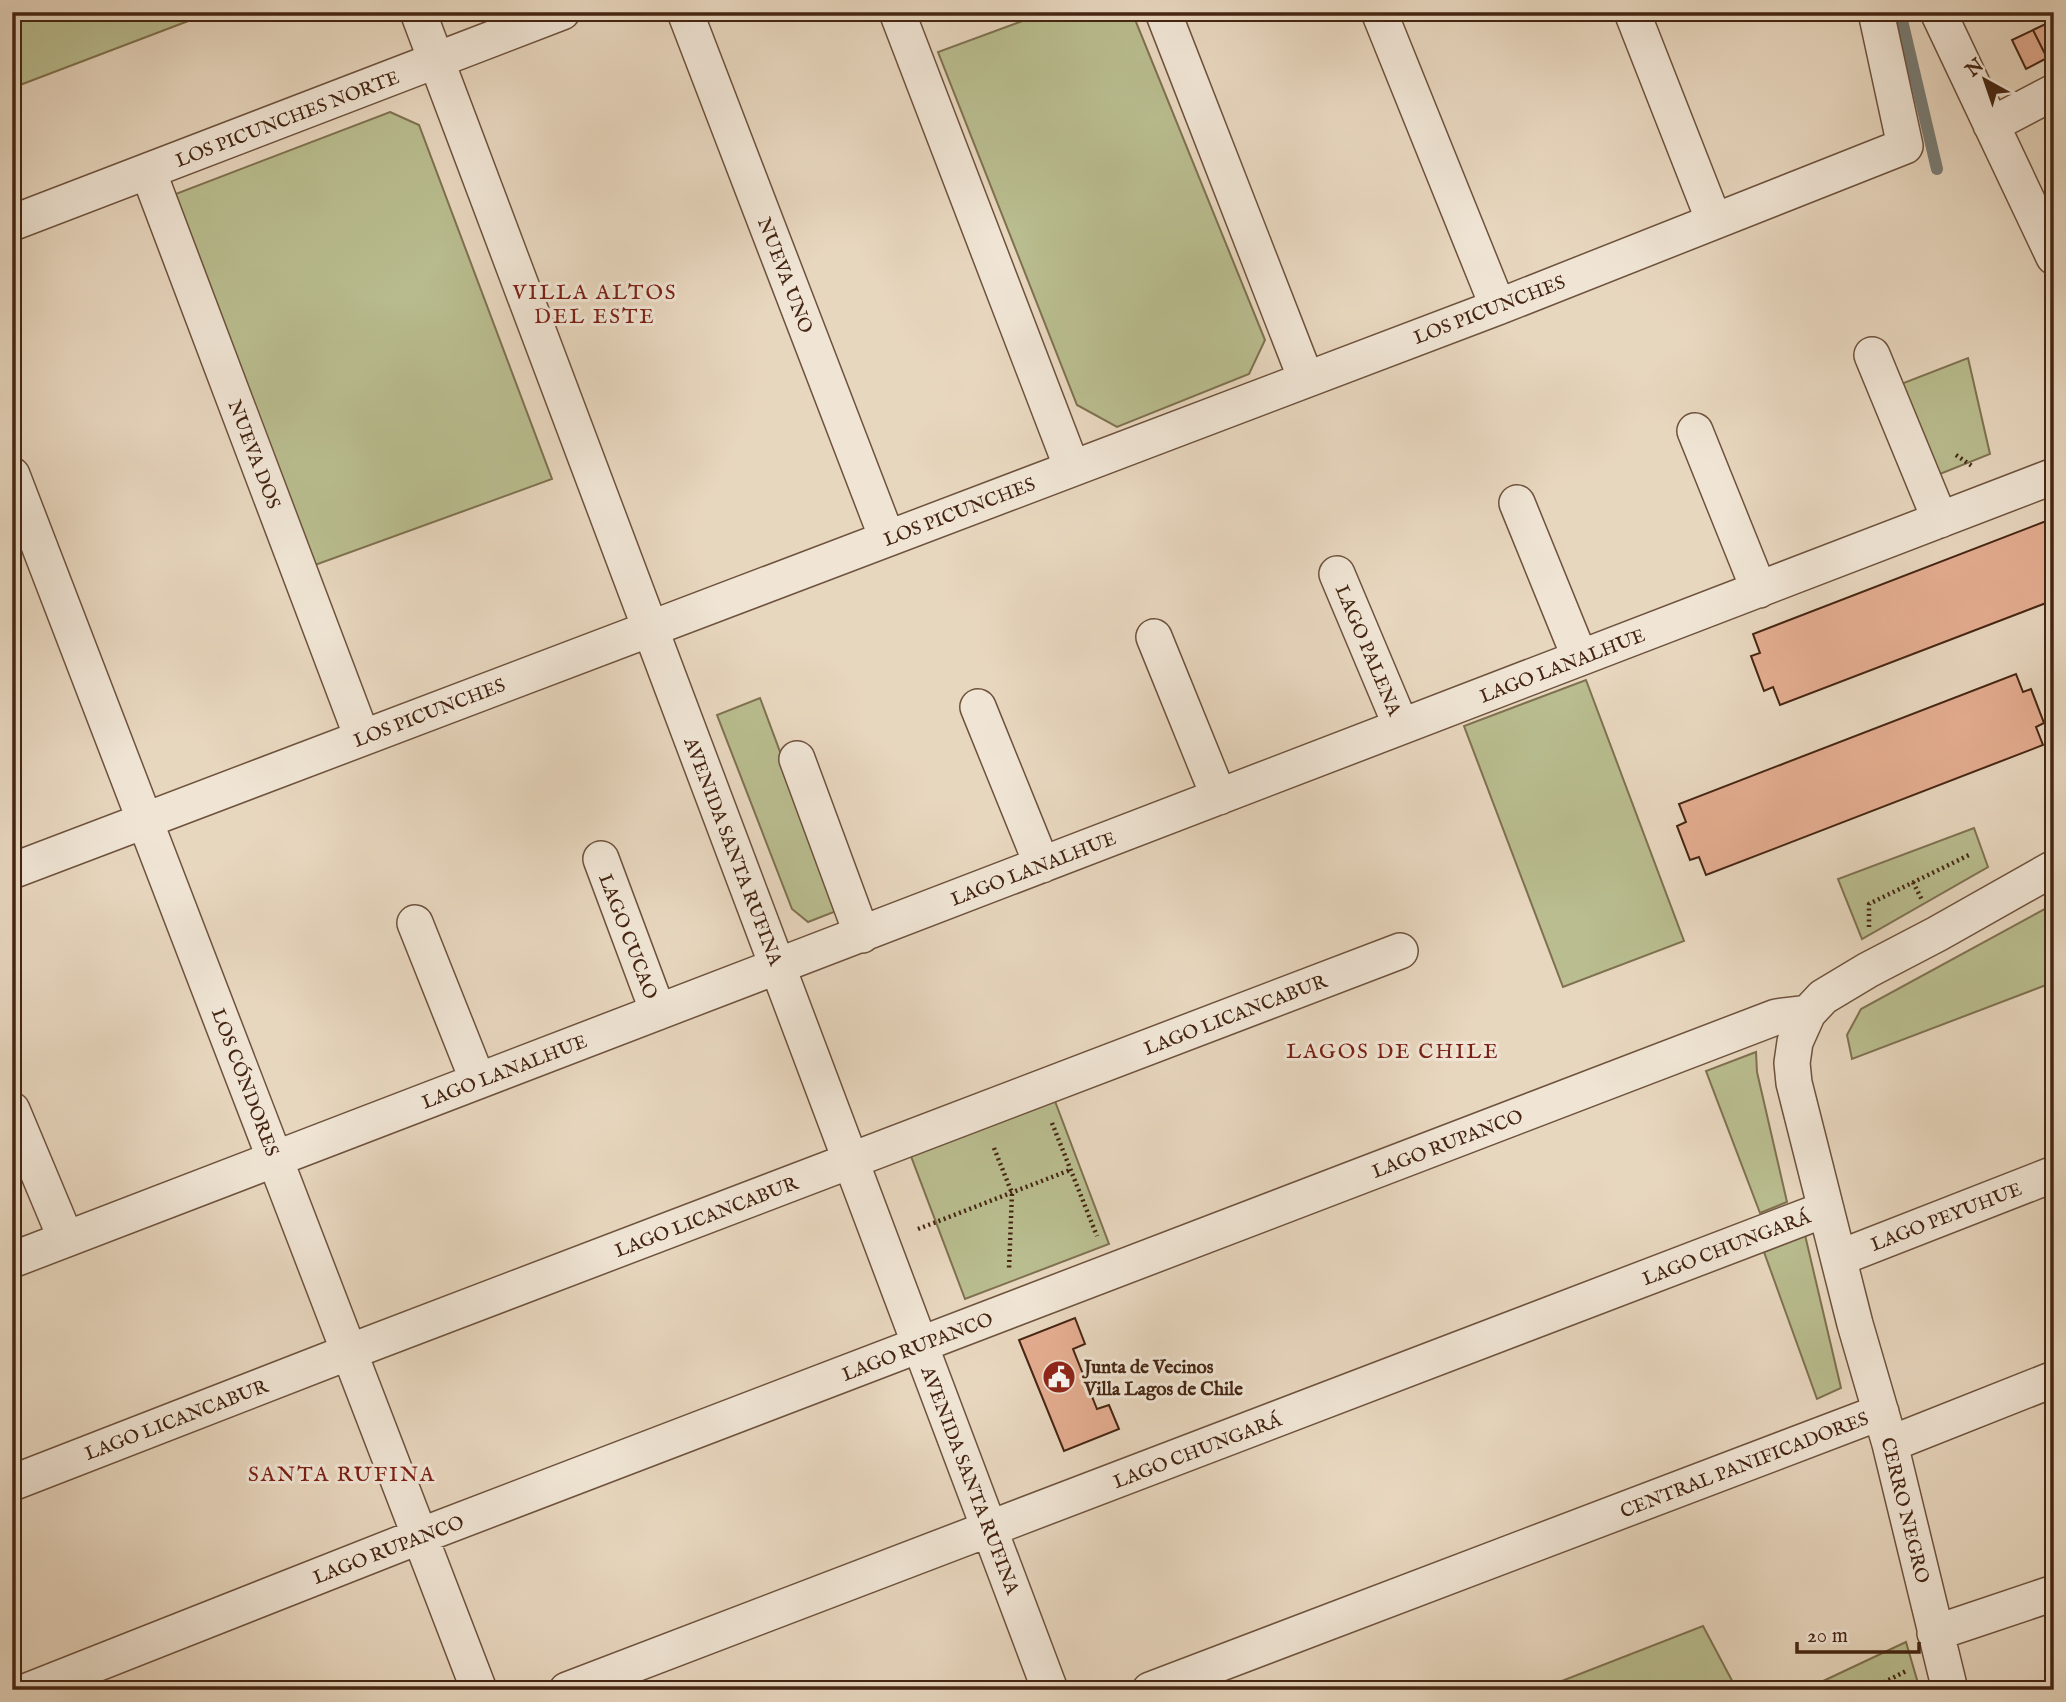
<svg xmlns="http://www.w3.org/2000/svg" width="2066" height="1702" font-family="'IM FELL English',serif">
	<rect width="100%" height="100%" fill="#e8d7bf"/>
	<filter id="stains"><feTurbulence type="fractalNoise" baseFrequency=".00286" numOctaves="4"/><feColorMatrix values="0 0 0 0 .2 0 0 0 0 .09 0 0 0 0 .02 0 0 0 .5 -.17"/></filter>
	<radialGradient id="worn" r=".72"><stop offset=".6" stop-color="#630" stop-opacity="0"/><stop offset="1" stop-color="#630" stop-opacity=".3"/></radialGradient>
	<!-- green -->
	<path fill="#b9bd8f" stroke="#7f7150" stroke-width="2" d="M12,12H212L12,88Z
		M1047,12H1132L1265,340L1249,374L1117,427L1077,405L938,52Z
		M390,112L419,125L552,479L315,565L173,195Z
		M1968,358L1990,454L1935,476L1901,384Z
		M1586,680L1684,941L1563,987L1464,726Z
		M760,698L839,910L808,922L792,909L717,715Z
		M1974,828L1988,867L1862,939L1838,879Z
		M2054,904V982L1852,1059L1847,1035L1861,1009Z
		M1756,1052L1757,1072L1787,1202L1760,1213L1706,1071Z
		M1050,1088L1109,1244L965,1299L906,1143Z
		M1805,1235L1841,1388L1817,1399L1764,1252Z
		M1703,1626L1737,1690H1563L1559,1682Z
		M1906,1642L1920,1690H1804Z"/>
	<g fill="none" stroke-linecap="round" stroke-linejoin="round">
		<!-- stream -->
		<path stroke="#797d77" stroke-width="12" d="M1900,12L1937,169"/>
	</g>
	<!-- building -->
	<path fill="#e5ad91" stroke="#452512" stroke-width="2" d="M2054,20V55L2047,58L2033,30Z
		M2033,30L2047,58L2026,69L2012,40Z
		M2054,518V600L1780,705L1773,687L1764,691L1751,656L1760,653L1753,634Z
		M2016,674L2023,692L2031,689L2044,723L2036,727L2043,745L1706,875L1699,857L1690,860L1677,826L1686,822L1679,804Z
		M1075,1318L1085,1344L1073,1349L1097,1409L1109,1405L1119,1429L1064,1451L1019,1340Z"/>
	<g fill="none" stroke-linecap="round" stroke-linejoin="round">
		<defs>
			<path id="street" d="M418,12L1050,1690
				M685,12L887,538
				M897,12L1072,468
				M1163,12L1306,379
				M1379,12L1498,307
				M1632,12L1714,221
				M1938,12L2054,257
				M1991,125L2054,92
				M148,171L362,737
				M12,223L562,12
				M1872,355L1940,520
				M1695,431L1759,590
				M12,475L479,1690
				M1517,503L1580,658
				M1337,574L1401,726
				M1154,637L1219,797
				M978,707L1042,865
				M797,759L862,935
				M601,859L658,1012
				M12,871L1498,307L1905,146L1876,12
				M415,923L478,1081
				M12,1110L66,1239
				M1839,1258L2054,1174
				M12,1260L2054,476
				M1890,1444L2054,1379
				M12,1483L349,1352L1400,951
				M1935,1633L2054,1593
				M30,1690L420,1536L1776,1017L1808,1013
				M567,1690L1826,1209
				M1150,1690L1881,1412
				M1950,1690L1890,1444L1855,1324L1794,1083L1792,1063L1795,1042L1808,1013L1823,997L1868,970L1937,934L2054,868"/>
		</defs>
		<!-- street casing -->
		<use href="#street" stroke="#6e523d" stroke-width="38"/>
		<!-- path -->
		<path stroke="#452512" stroke-width="4.5" stroke-dasharray="2 3.5" stroke-linecap="butt" d="M1956,455L1972,466
			M1913,882L1922,900
			M1869,927V904L1971,854
			M1052,1123L1097,1236
			M994,1148L1012,1193L1009,1269
			M918,1229L1070,1170
			M1869,1690L1906,1671"/>
		<!-- street -->
		<use href="#street" stroke="#f0e5d5" stroke-width="35"/>
	</g>
	<!-- icons -->
	<defs>
		<symbol id="civic-disc" viewBox="-11 -11 22 22"><circle r="9.5" fill="#8f2418" stroke="#f0e5d5"/><path d="M-.6-6.5H3V-4.5H.6V-3L4-1V1h2V6H-6V1h2V-1L-.6-3ZM-1.2 2.5V6h2.4V2.5Z" fill="#fff"/></symbol>
	</defs>
	<g fill-rule="evenodd">
		<use href="#civic-disc" x="1040" y="1358" width="38" height="38"/>
	</g>
	<g text-anchor="middle" stroke-width="6" stroke-linejoin="round" paint-order="stroke">
		<!-- street labels -->
		<g font-size="19" fill="#452512" stroke="#f0e5d5">
			<text transform="translate(287 118) rotate(-21)" y="7">LOS PICUNCHES NORTE</text>
			<text transform="translate(786 275) rotate(69)" y="7">NUEVA UNO</text>
			<text transform="translate(1489 309) rotate(-21)" y="7">LOS PICUNCHES</text>
			<text transform="translate(255 454) rotate(69)" y="7">NUEVA DOS</text>
			<text transform="translate(959 511) rotate(-21)" y="7">LOS PICUNCHES</text>
			<text transform="translate(1369 650) rotate(67)" y="7">LAGO PALENA</text>
			<text transform="translate(1562 665) rotate(-21)" y="7">LAGO LANALHUE</text>
			<text transform="translate(429 712) rotate(-21)" y="7">LOS PICUNCHES</text>
			<text transform="translate(734 851) rotate(69)" y="7">AVENIDA SANTA RUFINA</text>
			<text transform="translate(1033 868) rotate(-21)" y="7">LAGO LANALHUE</text>
			<text transform="translate(629 936) rotate(69)" y="7">LAGO CUCAO</text>
			<text transform="translate(1235 1014) rotate(-21)" y="7">LAGO LICANCABUR</text>
			<text transform="translate(504 1071) rotate(-21)" y="7">LAGO LANALHUE</text>
			<text transform="translate(246 1082) rotate(69)" y="7">LOS CÓNDORES</text>
			<text transform="translate(1447 1143) rotate(-21)" y="7">LAGO RUPANCO</text>
			<text transform="translate(706 1216) rotate(-21)" y="7">LAGO LICANCABUR</text>
			<text transform="translate(1946 1216) rotate(-21)" y="7">LAGO PEYUHUE</text>
			<text transform="translate(1726 1247) rotate(-21)" y="7">LAGO CHUNGARÁ</text>
			<text transform="translate(917 1346) rotate(-21)" y="7">LAGO RUPANCO</text>
			<text transform="translate(176 1419) rotate(-21)" y="7">LAGO LICANCABUR</text>
			<text transform="translate(1197 1450) rotate(-21)" y="7">LAGO CHUNGARÁ</text>
			<text transform="translate(1744 1464) rotate(-21)" y="7">CENTRAL PANIFICADORES</text>
			<text transform="translate(971 1480) rotate(69)" y="7">AVENIDA SANTA RUFINA</text>
			<text transform="translate(1906 1510) rotate(76)" y="7">CERRO NEGRO</text>
			<text transform="translate(388 1549) rotate(-21)" y="7">LAGO RUPANCO</text>
		</g>
		<!-- poi labels -->
		<g font-size="19" font-weight="bold" fill="#452512" stroke="#f0e5d5" text-anchor="start">
			<text x="1084" y="1373">Junta de Vecinos<tspan x="1084" dy="22">Villa Lagos de Chile</tspan></text>
		</g>
		<!-- neighbourhood labels -->
		<g font-size="21" letter-spacing="2" fill="#7a1f14" stroke="#f0e5d5">
			<text x="595" y="299">VILLA ALTOS<tspan x="595" dy="24">DEL ESTE</tspan></text>
			<text x="1393" y="1058">LAGOS DE CHILE</text>
			<text x="342" y="1481">SANTA RUFINA</text>
		</g>
	</g>
	<!-- margin -->
	<rect width="2066" height="1702" fill="none" stroke="#e8d7bf" stroke-width="42"/>
	<rect x="14" y="14" width="2038" height="1674" fill="none" stroke="#452512" stroke-width="3.5"/>
	<rect x="21" y="21" width="2024" height="1660" fill="none" stroke="#452512" stroke-width="2"/>
	<!-- north arrow -->
	<g transform="translate(1985 80) rotate(320)" stroke="#f0e5d5" stroke-width="5" paint-order="stroke">
	<path d="M0-5L12 26L0 18L-12 26Z" fill="#452512"/>
	<text y="-10" font-size="19" font-weight="bold" text-anchor="middle" fill="#452512">N</text>
	</g>
	<!-- scale -->
	<path d="M1797 1642v10h122v-10" fill="none" stroke="#452512" stroke-width="3.5"/>
	<text x="1807" y="1642" font-size="21" fill="#452512" stroke="#f0e5d5" stroke-width="5" paint-order="stroke">20 m</text>
	<rect width="100%" height="100%" filter="url(#stains)"/>
	<rect width="100%" height="100%" fill="url(#worn)"/>
</svg>
